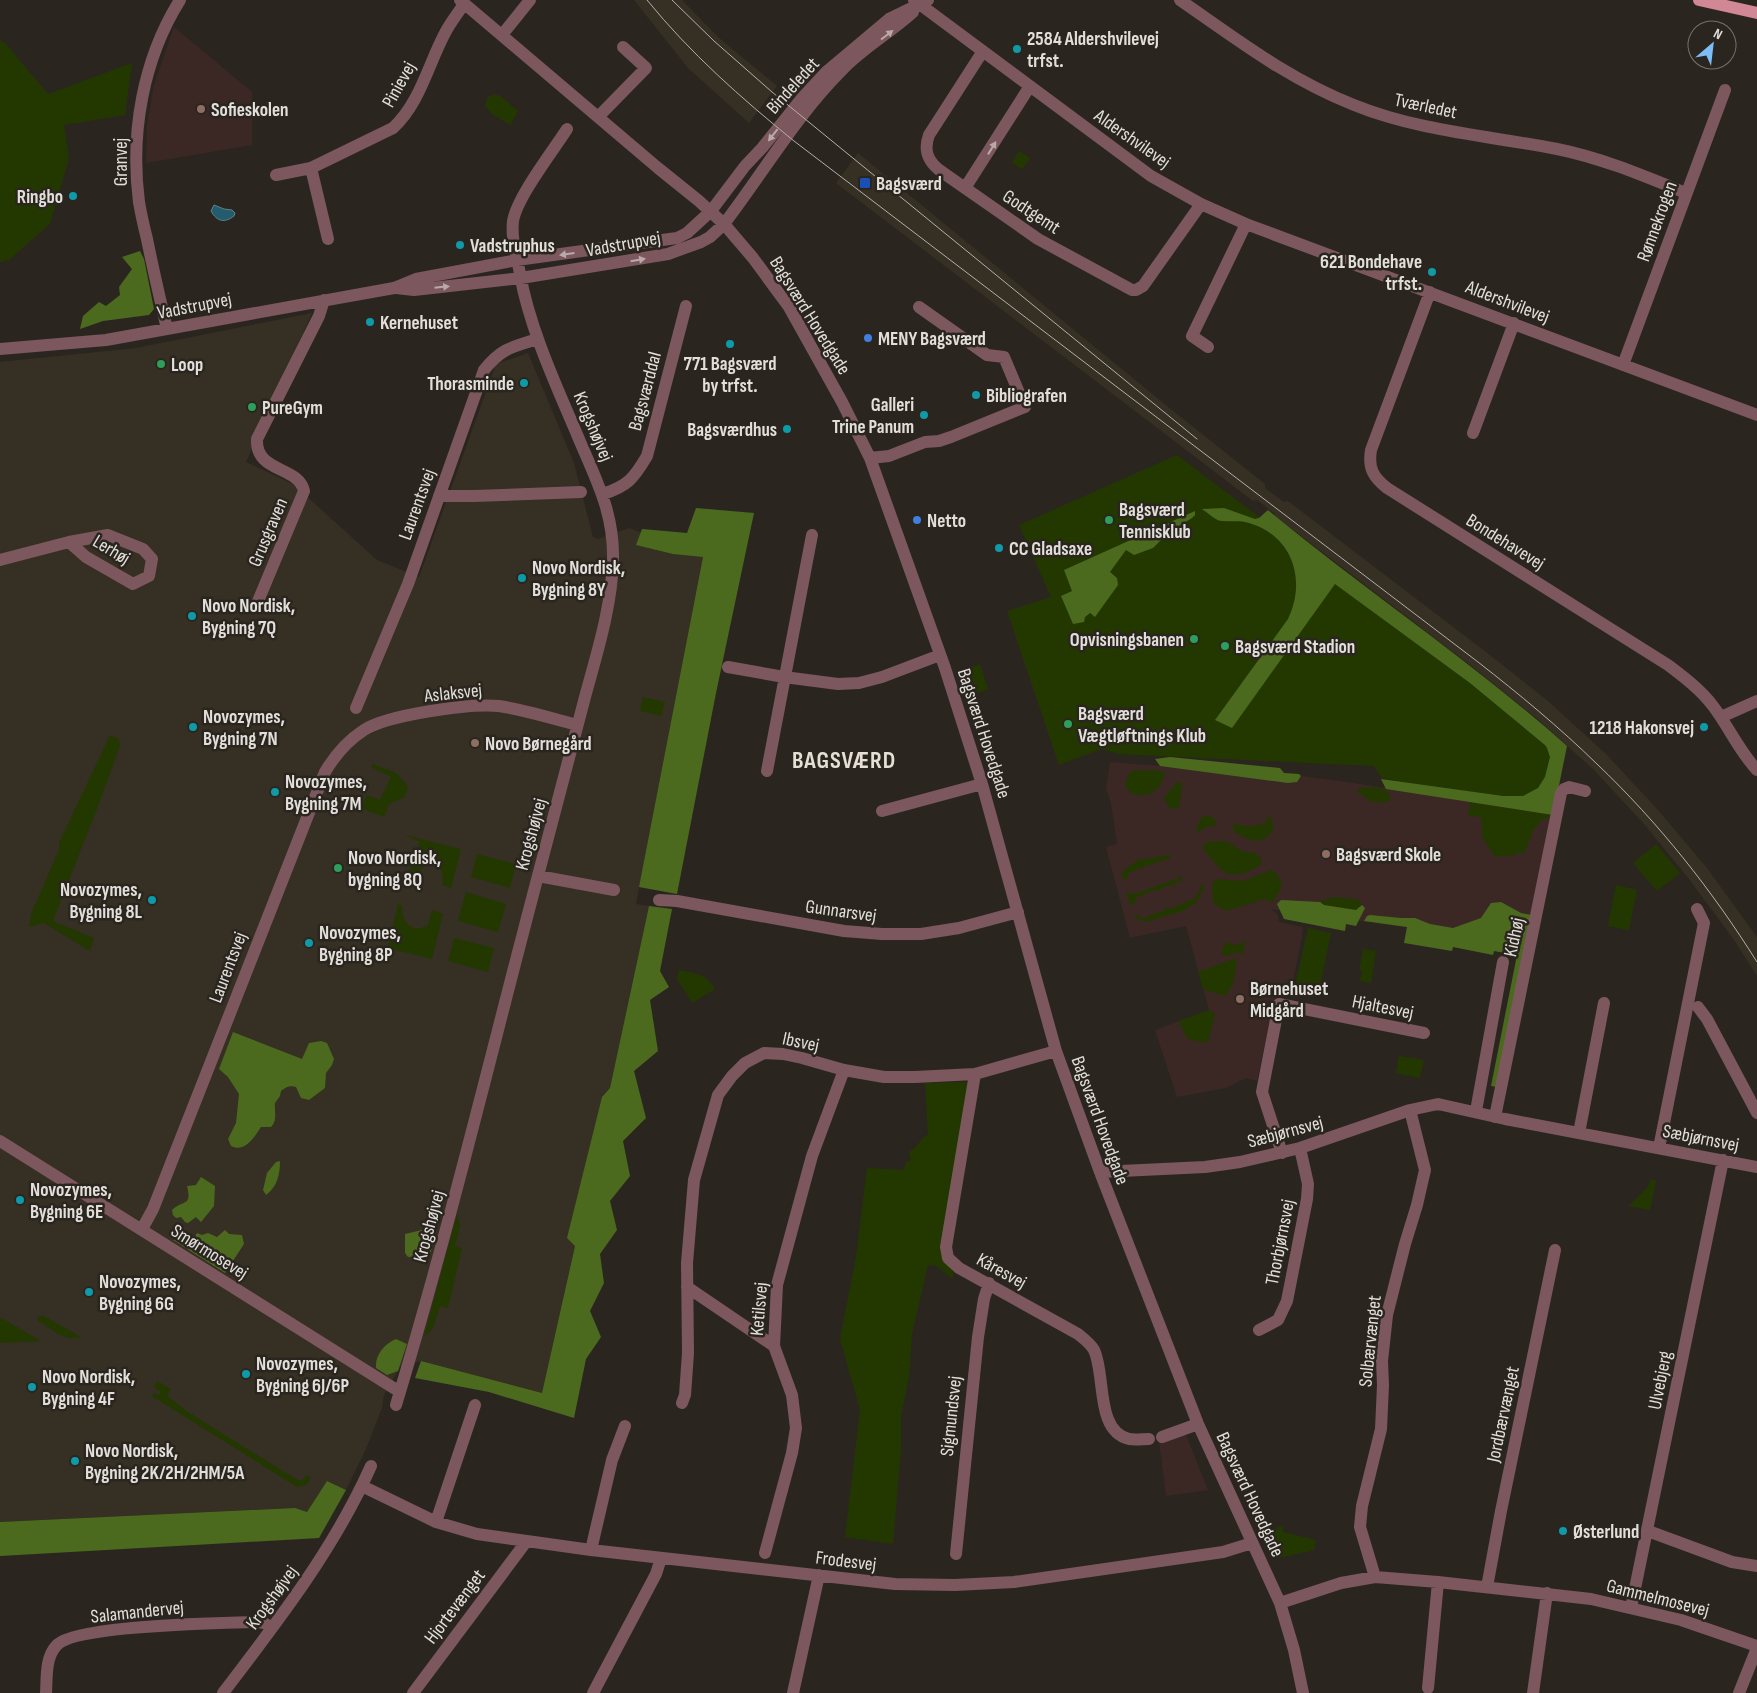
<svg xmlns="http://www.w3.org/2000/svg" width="1757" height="1693" font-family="'Sofia Sans Condensed',sans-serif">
	<rect width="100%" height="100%" fill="#2a261f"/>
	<!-- built -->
	<path fill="#362f23" d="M634,0H682L718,37L777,86L749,123L688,68Z
		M858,153L1162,402L1265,484V488L1284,502L1288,501L1486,652L1548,701L1607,755L1658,810L1707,868L1757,937V976L1734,940L1689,879L1644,824L1593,769L1535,717L1474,668L1275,516V514L1257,500L1253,501L836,183Z
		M312,313L246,462L293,484L377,560L419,577L496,364L528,353L574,463L593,537L598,539L629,528L703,557L636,904L649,906L610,1088L602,1097L575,1246L542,1393L421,1361L400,1367L384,1395L382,1408L366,1449L346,1490L327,1481L307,1512L295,1508L0,1522V362L136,348Z"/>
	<!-- education -->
	<path fill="#3b2824" d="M174,27L252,92V145L146,163L147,126L154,85Z
		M1110,762L1160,766L1296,782L1301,776L1354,783L1553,815L1525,943L1271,909L1278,915L1279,922L1303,927L1302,937L1292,986L1278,984L1257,1081L1246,1078L1226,1088L1177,1097L1155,1030L1209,1010L1186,926L1130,938L1106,847L1117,844L1111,803L1106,789Z
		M1186,1435L1208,1490L1166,1496L1159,1441Z"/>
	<!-- green -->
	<path fill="#233800" d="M0,40L6,44L48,94L132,63L125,115L64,125L69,158L50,224L9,260L0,262Z
		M494,94L500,96L518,111L510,125L491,113L485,105L488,97Z
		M1019,151L1030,158L1022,169L1012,163Z
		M1177,455L1476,681L1559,751L1543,809L1382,778L1374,766L1119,754L1101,749L1059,765L1007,611L1051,597L1019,525Z
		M980,664L988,689L975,694L967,669Z
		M643,697L665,702L661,716L640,711Z
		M110,735L119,739L120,746L98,806L53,921L94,938L90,951L44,923L29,927L31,914L59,850V843Z
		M373,764L396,773L408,786L405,797L389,804L384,817L361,808L367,795L380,800L391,777L371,767Z
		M1135,770C1145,772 1157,768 1165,773C1160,791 1148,801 1129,792L1125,784L1129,773Z
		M1177,782H1181L1182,785L1179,808L1170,809L1164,798Z
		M1377,787L1388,792L1391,798L1388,802H1371L1357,791L1359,788Z
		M1470,802L1553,815L1552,818L1543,819L1533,831L1524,854L1519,852L1516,855L1495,857L1482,837L1481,817L1468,816Z
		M1207,815L1211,816L1217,822L1213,827L1208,826L1198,832L1196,828L1201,818Z
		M1267,817H1271L1274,827C1265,848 1249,840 1234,832L1232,824L1254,827L1255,824L1265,825Z
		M405,835L461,849L451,888L442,885C448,865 426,854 418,875L409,871L420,842Z
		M1226,841L1244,852H1253L1260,857L1262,864C1229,884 1225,875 1203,849V846L1206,842Z
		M1656,844L1680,873L1657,891L1633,863Z
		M477,854L516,864L510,888L471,877Z
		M1170,855V859L1163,860V862C1157,861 1154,865 1148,865V867L1144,866V868H1141L1140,870L1137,869L1133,872H1129L1128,878L1123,880L1122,872L1138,860Z
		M1271,870L1276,873L1282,884L1280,891L1272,903L1265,899L1226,911L1213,903L1212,884L1215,879L1243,881Z
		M1181,876L1182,882L1178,881L1174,885L1163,887V889L1148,892V894H1144V895L1137,897L1135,903L1130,905L1126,891L1133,895L1135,892L1137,894L1139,891L1141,892L1143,890L1145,891L1151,887L1153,888L1158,884L1160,886L1162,883L1164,884L1166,882L1168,883L1170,880L1172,881Z
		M1201,885H1205L1197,902L1183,911L1145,922L1137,919L1134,916L1136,914L1142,919L1144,917L1146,918L1152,914L1154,915L1155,912L1157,914L1159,911L1161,912L1167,908L1169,909L1171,907L1173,909L1175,906L1180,905L1182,903L1184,904L1186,901C1194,901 1198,897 1201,885Z
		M1616,885L1637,890L1629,930L1608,926Z
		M466,892L506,904L498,932L458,921Z
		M1333,897L1357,899L1362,905L1356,910L1324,905L1320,902Z
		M398,904L402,906C401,921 412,935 428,925L432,910L443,914L432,959L391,949L388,963L385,961Z
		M1308,928L1331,933L1319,991L1295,986Z
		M454,938L494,948L488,972L448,961Z
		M1245,941L1243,954L1235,953L1227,956L1221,954L1225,942L1235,945Z
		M1363,949L1376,951L1371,983L1360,981L1362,970H1359Z
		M1236,958C1237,970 1234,988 1225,996L1203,989L1198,972Z
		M679,970C696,974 706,973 715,989L692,1003L677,979Z
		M1209,1010L1215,1014L1208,1043L1187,1039L1179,1021Z
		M1399,1056L1424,1060L1420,1078L1396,1073Z
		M970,1082L943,1256L953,1267V1279L936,1266L928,1265L912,1334L909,1376L901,1416V1449L893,1544L845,1537L860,1410L840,1339L856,1256L867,1168L904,1170L906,1162L911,1160L909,1152C919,1146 919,1140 928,1134L925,1083Z
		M1651,1179L1656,1181L1650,1210L1629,1206L1647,1188Z
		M457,1214L460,1226L455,1246L462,1248L448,1308L440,1306L433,1328L424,1337Z
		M38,1316H44L81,1337C66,1343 49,1327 37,1320Z
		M0,1318L3,1319L41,1341L0,1343Z
		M157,1381L171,1389L167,1396L188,1412L296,1479L302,1481L306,1475L311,1478L306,1485L297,1487L152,1396L154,1393L159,1395L161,1392L154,1387Z
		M1283,1525V1532L1316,1540L1314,1550L1279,1558L1267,1532Z"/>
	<!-- forest -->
	<path fill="#4c6a1e" d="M140,251L144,259L154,309L149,315L103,321L80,329L83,316L99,302L106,306L120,295L119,287L132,269L122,257Z
		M696,508L754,513L716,693L677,894L639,887L703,557L673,554L636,545L642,529L687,533Z
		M1224,508L1255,519L1259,518L1268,510C1366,591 1472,661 1567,746L1553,815L1386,789L1381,779L1503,796H1523L1538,788L1545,777L1550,757L1547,748L1545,745L1470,683L1335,584L1232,728L1215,720L1288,619C1306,582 1294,538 1252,524C1242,520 1233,522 1222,521C1216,521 1208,513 1202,509Z
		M1195,511V515L1192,518L1168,533L1153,548L1134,555L1126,550L1110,572L1117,578L1118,585L1095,617L1090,613L1085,617L1084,622L1073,624L1061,596L1072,591L1064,570Z
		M1170,757L1280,768L1284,773L1299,774L1301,776L1297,782L1288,783L1160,766L1155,759Z
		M1281,900L1320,902L1324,905L1356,910L1362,905L1365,908L1356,926L1346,924L1345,931L1284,919L1277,904Z
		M1501,902L1521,913L1531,915L1497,1087L1491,1086L1517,955L1494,951L1493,955L1453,947L1452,951L1404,943L1407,927L1364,921L1367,916L1370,915L1401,918H1415L1430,924L1453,928L1481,918L1491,903Z
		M649,906L672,909L660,971L669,987L650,1000L658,1051L634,1071L646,1118L623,1141L630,1176L610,1201L617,1230L600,1254L604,1283L590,1311L601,1337L586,1359L574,1418L489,1392L415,1378L421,1361L542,1393L575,1246L567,1238L602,1097L610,1088Z
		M233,1032L302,1059L309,1043L321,1041L327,1043L334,1059L332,1065L326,1073L325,1088L309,1100L301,1098L296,1087C290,1085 286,1087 281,1091L280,1096L275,1103C274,1112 278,1119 271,1127H261C254,1138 244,1153 231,1146L228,1139L236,1123L239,1094L228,1077L219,1069Z
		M280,1161C280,1175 277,1187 266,1195L263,1190L267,1173L276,1162Z
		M201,1177L215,1186L214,1206L201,1222L196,1217L188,1223L185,1222L181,1217L176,1218L173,1215L172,1210C184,1199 192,1207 187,1186L196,1185Z
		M426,1229L436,1231L430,1255L408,1257L405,1253V1234Z
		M225,1230L229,1234L242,1235L244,1244L225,1273L173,1240H193L197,1233L202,1235L208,1233L217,1237Z
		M396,1339L407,1344L398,1371L387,1375L376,1368C375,1355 384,1344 396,1339Z
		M327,1481L346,1490L319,1538L0,1556V1522L295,1508L307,1512Z"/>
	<!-- water -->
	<path fill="#225c6d" stroke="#5c838e" d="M214,205L224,209L232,210L235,213L234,216C225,223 217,222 211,211Z"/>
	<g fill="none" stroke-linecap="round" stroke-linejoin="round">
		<!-- minor -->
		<path stroke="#7c575e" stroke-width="12" d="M460,0L658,168L699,201L724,224L753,258L789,307L842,402L870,458L945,668L982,784L1056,1051L1100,1172L1198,1424L1280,1603L1294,1650L1303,1693
			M914,0L1151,176L1201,204L1246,224L1757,415
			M1180,0C1238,40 1288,79 1354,105C1418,131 1490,136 1557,149C1602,158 1644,176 1686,193
			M502,35L530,0
			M983,51L929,135C923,151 928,162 942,172L1038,239L1132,290H1136L1143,286L1201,204
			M598,117L646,68L623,47
			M311,168L328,239
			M276,175L311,168L393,128C420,103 428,65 445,33C450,23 458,13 464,4
			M965,188L1030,86
			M396,288L414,290L521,278L668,254L701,242L710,237L724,224C763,173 796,116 842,70C863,48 890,33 913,12
			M1430,292L1371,450C1368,468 1373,477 1387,488L1668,665C1684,677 1701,690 1713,706C1729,727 1739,751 1757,770
			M167,329C160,299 153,269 147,239C144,227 141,214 139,202C130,133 143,59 180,0
			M1208,347L1192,336L1246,224
			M0,349L106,340L394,288L416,279L517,260L677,238L687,233L711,211L745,166L762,148L802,98L826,72L889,19L928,0
			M1623,365L1725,90
			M1473,433L1514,323
			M870,458L889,456L925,442L939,441L951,437L1025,407L1004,357L987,355L919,307
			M603,494C628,486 634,478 647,456L686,306
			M439,496H474L581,492
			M108,535L143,549L152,559L149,576L133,584L86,557L69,542Z
			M0,560L69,542
			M256,606L304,491C299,466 255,473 257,439L319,316L324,300
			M728,667L784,677L838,684L859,683L882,677L940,655
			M356,708L408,584L484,370C502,348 512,347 538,339
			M1721,717L1757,701
			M767,771L812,535
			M882,811L982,784
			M538,876L614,890
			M659,900L677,901L844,931L882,934H921L959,928L1018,912
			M1698,1007L1707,1019L1757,1113
			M975,1074L946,1247L948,1258L959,1268L1078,1334C1083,1338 1091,1344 1094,1350C1106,1375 1095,1431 1129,1439C1135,1440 1143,1439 1149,1439
			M1476,1111L1503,962
			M1495,1117L1561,793L1564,789L1569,787L1585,791
			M1579,1133L1604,1003
			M0,1141L400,1392
			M1659,1148L1704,923L1697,909
			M1282,1153L1262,1092L1279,1004L1424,1033
			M1100,1172L1205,1167L1240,1162L1300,1148L1410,1110L1438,1104L1505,1119L1757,1167
			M142,1229L153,1209L325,772C335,755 347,741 364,730C387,715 470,703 499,706C525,710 551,718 577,725
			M687,1287L774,1346
			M1259,1330L1278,1320L1287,1301L1307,1199L1308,1184L1300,1148
			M682,1403L685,1395L688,1353L687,1263L694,1180L718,1095L732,1076L745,1063L764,1053L783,1054L802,1058L844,1070L884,1077H915L975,1074L1056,1051
			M396,1405C451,1223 495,1037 544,853C558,801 571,749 585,697C597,653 612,606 613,559C614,510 594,476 576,432C555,383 529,326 520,274C517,256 511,240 513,221C517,197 553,151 567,129
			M1162,1437L1198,1424
			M362,1486L436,1522L477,1534L591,1550L895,1584L955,1585L1014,1582L1223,1552L1252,1543
			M436,1522L475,1405
			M1648,1531L1732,1562L1757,1566
			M591,1550L612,1460L625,1426
			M765,1553L792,1453L796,1428L792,1395L774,1346L777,1285L812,1156L844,1070
			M956,1554L978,1337L984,1299L989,1283
			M1375,1577L1360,1527L1362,1506L1381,1429L1383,1385L1382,1361L1387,1315L1405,1244L1417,1205L1425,1170L1410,1110
			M1487,1587L1501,1511L1555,1250
			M1280,1603L1341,1583L1375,1577L1438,1582L1591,1599L1681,1620L1757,1646
			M1631,1608L1723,1160
			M1428,1688L1438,1582
			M46,1693C47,1678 45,1657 57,1645C76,1625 224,1623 257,1622L264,1623L272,1628
			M223,1693C278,1621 334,1549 371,1466
			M413,1693L526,1542
			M593,1693L656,1574L661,1558
			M793,1693L819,1575
			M1533,1693L1547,1593
			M1739,1693L1757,1648"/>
		<!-- major -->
		<path stroke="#d18795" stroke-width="12" d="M1699,0L1757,13"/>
		<!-- tram -->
		<path stroke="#b2afaa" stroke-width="1" d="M647,0C690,53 741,98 794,141L1478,662C1519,694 1559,727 1597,764C1658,822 1712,890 1757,962
			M672,0L714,41L772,92L1197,439"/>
	</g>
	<!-- one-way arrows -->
	<defs><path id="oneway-solid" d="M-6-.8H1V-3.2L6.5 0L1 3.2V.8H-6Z" transform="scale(1.25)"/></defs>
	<g fill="#b9a9a9">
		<use href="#oneway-solid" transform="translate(887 35) rotate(-37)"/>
		<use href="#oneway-solid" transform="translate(773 135) rotate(128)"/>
		<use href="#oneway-solid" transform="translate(992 148) rotate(-58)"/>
		<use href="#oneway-solid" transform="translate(567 254) rotate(172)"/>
		<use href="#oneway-solid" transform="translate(638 260) rotate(-10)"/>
		<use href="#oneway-solid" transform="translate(442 287) rotate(-6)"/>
	</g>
	<!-- markers -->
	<g fill="#0f9aa8" stroke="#2a261f" stroke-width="2">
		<circle cx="1017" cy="49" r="5"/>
		<circle cx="73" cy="196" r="5"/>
		<circle cx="460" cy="245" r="5"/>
		<circle cx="1432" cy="272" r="5"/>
		<circle cx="370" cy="322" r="5"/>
		<circle cx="730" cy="344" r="5"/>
		<circle cx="524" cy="383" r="5"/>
		<circle cx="976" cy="395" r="5"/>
		<circle cx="924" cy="415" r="5"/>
		<circle cx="787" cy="429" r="5"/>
		<circle cx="999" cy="548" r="5"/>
		<circle cx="522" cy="578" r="5"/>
		<circle cx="192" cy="616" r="5"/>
		<circle cx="193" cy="727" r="5"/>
		<circle cx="1704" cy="727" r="5"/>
		<circle cx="275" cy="792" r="5"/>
		<circle cx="152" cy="900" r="5"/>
		<circle cx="309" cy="943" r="5"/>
		<circle cx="20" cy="1200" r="5"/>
		<circle cx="89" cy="1292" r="5"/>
		<circle cx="246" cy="1374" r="5"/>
		<circle cx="32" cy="1387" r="5"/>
		<circle cx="75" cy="1461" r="5"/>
		<circle cx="1563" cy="1531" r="5"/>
	</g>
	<g fill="#8d6e63" stroke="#2a261f" stroke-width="2">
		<circle cx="201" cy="109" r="5"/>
		<circle cx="475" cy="743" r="5"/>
		<circle cx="1326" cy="854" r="5"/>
		<circle cx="1240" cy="999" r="5"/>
	</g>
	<rect fill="#1a4fb4" stroke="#2a261f" stroke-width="2" x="859" y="177" width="12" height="12" rx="2.5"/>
	<g fill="#3f7fe0" stroke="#2a261f" stroke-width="2">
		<circle cx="868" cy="338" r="5"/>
		<circle cx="917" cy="520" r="5"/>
	</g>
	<g fill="#2e9e5b" stroke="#2a261f" stroke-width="2">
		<circle cx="161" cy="364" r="5"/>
		<circle cx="252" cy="407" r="5"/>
		<circle cx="1109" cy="520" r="5"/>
		<circle cx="1194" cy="639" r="5"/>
		<circle cx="1225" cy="646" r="5"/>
		<circle cx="1068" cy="724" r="5"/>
		<circle cx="338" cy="868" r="5"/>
	</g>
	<g text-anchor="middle" stroke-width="5" stroke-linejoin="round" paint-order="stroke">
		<!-- poi labels -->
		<g font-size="19" font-weight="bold" fill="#e2dfdb" stroke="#2a261f" text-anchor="start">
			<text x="1027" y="45">2584 Aldershvilevej<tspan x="1027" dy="22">trfst.</tspan></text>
			<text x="211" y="116">Sofieskolen</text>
			<text x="876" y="190">Bagsværd</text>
			<text x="63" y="203" text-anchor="end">Ringbo</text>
			<text x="470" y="252">Vadstruphus</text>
			<text x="1422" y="268" text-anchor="end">621 Bondehave<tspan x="1422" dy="22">trfst.</tspan></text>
			<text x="380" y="329">Kernehuset</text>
			<text x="878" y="345">MENY Bagsværd</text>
			<text x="730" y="370" text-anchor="middle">771 Bagsværd<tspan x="730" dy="22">by trfst.</tspan></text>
			<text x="171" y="371">Loop</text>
			<text x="514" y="390" text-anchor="end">Thorasminde</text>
			<text x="986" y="402">Bibliografen</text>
			<text x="914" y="411" text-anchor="end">Galleri<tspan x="914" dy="22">Trine Panum</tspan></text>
			<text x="262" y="414">PureGym</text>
			<text x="777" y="436" text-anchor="end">Bagsværdhus</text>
			<text x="1119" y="516">Bagsværd<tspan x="1119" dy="22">Tennisklub</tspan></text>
			<text x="927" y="527">Netto</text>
			<text x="1009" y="555">CC Gladsaxe</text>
			<text x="532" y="574">Novo Nordisk,<tspan x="532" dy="22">Bygning 8Y</tspan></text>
			<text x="202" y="612">Novo Nordisk,<tspan x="202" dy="22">Bygning 7Q</tspan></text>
			<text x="1184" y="646" text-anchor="end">Opvisningsbanen</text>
			<text x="1235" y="653">Bagsværd Stadion</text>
			<text x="1078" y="720">Bagsværd<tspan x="1078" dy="22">Vægtløftnings Klub</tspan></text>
			<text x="203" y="723">Novozymes,<tspan x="203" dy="22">Bygning 7N</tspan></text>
			<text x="1694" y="734" text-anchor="end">1218 Hakonsvej</text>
			<text x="485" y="750">Novo Børnegård</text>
			<text x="285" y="788">Novozymes,<tspan x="285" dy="22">Bygning 7M</tspan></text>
			<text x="1336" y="861">Bagsværd Skole</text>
			<text x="348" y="864">Novo Nordisk,<tspan x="348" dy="22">bygning 8Q</tspan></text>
			<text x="142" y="896" text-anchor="end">Novozymes,<tspan x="142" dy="22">Bygning 8L</tspan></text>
			<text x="319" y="939">Novozymes,<tspan x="319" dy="22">Bygning 8P</tspan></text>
			<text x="1250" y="995">Børnehuset<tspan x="1250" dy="22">Midgård</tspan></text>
			<text x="30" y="1196">Novozymes,<tspan x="30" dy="22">Bygning 6E</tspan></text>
			<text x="99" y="1288">Novozymes,<tspan x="99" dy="22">Bygning 6G</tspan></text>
			<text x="256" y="1370">Novozymes,<tspan x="256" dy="22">Bygning 6J/6P</tspan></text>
			<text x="42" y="1383">Novo Nordisk,<tspan x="42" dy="22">Bygning 4F</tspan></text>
			<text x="85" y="1457">Novo Nordisk,<tspan x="85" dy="22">Bygning 2K/2H/2HM/5A</tspan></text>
			<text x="1573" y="1538">Østerlund</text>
		</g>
		<!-- street labels -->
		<g font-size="19" fill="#e2dfdb" stroke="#2a261f">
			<text transform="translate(398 84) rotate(-61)" y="7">Pinievej</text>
			<text transform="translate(792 85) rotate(-48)" y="7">Bindeledet</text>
			<text transform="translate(1426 105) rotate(12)" y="7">Tværledet</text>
			<text transform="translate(1133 138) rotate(35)" y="7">Aldershvilevej</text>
			<text transform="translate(120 162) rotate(-90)" y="7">Granvej</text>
			<text transform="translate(1032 211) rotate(33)" y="7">Godtgemt</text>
			<text transform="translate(1656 221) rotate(-70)" y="7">Rønnekrogen</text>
			<text transform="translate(623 243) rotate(-10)" y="7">Vadstrupvej</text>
			<text transform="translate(1508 301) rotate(21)" y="7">Aldershvilevej</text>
			<text transform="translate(194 305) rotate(-11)" y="7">Vadstrupvej</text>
			<text transform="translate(811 315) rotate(58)" y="7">Bagsværd Hovedgade</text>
			<text transform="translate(644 391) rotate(-75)" y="7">Bagsværddal</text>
			<text transform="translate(594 426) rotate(67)" y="7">Krogshøjvej</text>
			<text transform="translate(416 504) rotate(-70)" y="7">Laurentsvej</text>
			<text transform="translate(267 532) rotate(-67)" y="7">Grusgraven</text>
			<text transform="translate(1506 541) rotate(32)" y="7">Bondehavevej</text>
			<text transform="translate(112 549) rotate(31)" y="7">Lerhøj</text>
			<text transform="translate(453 692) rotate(-6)" y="7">Aslaksvej</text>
			<text transform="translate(985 733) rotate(72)" y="7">Bagsværd Hovedgade</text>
			<text transform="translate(530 834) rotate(-75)" y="7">Krogshøjvej</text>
			<text transform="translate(841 910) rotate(8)" y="7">Gunnarsvej</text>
			<text transform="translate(1513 937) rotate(-78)" y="7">Kidhøj</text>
			<text transform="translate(227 967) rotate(-69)" y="7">Laurentsvej</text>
			<text transform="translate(1383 1006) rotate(11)" y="7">Hjaltesvej</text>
			<text transform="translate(801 1041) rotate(12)" y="7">Ibsvej</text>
			<text transform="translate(1101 1120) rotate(70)" y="7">Bagsværd Hovedgade</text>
			<text transform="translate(1285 1131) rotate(-15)" y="7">Sæbjørnsvej</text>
			<text transform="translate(1701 1137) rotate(11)" y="7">Sæbjørnsvej</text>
			<text transform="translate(428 1226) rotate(-75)" y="7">Krogshøjvej</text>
			<text transform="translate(1279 1242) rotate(-79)" y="7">Thorbjørnsvej</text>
			<text transform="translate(210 1251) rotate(32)" y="7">Smørmosevej</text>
			<text transform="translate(1002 1270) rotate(29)" y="7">Kåresvej</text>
			<text transform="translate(758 1309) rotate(-85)" y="7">Ketilsvej</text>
			<text transform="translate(1369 1341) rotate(-84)" y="7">Solbærvænget</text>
			<text transform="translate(1659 1380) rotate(-79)" y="7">Ulvebjerg</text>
			<text transform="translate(1502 1414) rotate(-78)" y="7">Jordbærvænget</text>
			<text transform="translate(950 1416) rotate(-84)" y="7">Sigmundsvej</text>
			<text transform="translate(1251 1494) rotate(65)" y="7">Bagsværd Hovedgade</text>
			<text transform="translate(846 1560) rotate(7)" y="7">Frodesvej</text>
			<text transform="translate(271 1597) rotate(-54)" y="7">Krogshøjvej</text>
			<text transform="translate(1658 1597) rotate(14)" y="7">Gammelmosevej</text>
			<text transform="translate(454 1606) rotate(-53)" y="7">Hjortevænget</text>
			<text transform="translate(137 1611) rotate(-6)" y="7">Salamandervej</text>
		</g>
		<!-- district labels -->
		<g font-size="24" font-weight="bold" letter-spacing="1" fill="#e5dfd6" stroke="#2a261f">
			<text x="844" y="768">BAGSVÆRD</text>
		</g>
	</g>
	<!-- north arrow -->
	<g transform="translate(1712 45) rotate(28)"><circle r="24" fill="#2a261f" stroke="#74706a"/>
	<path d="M0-4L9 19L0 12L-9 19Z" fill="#7dbef9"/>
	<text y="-8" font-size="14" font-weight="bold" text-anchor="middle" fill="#e2dfdb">N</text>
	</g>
</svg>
